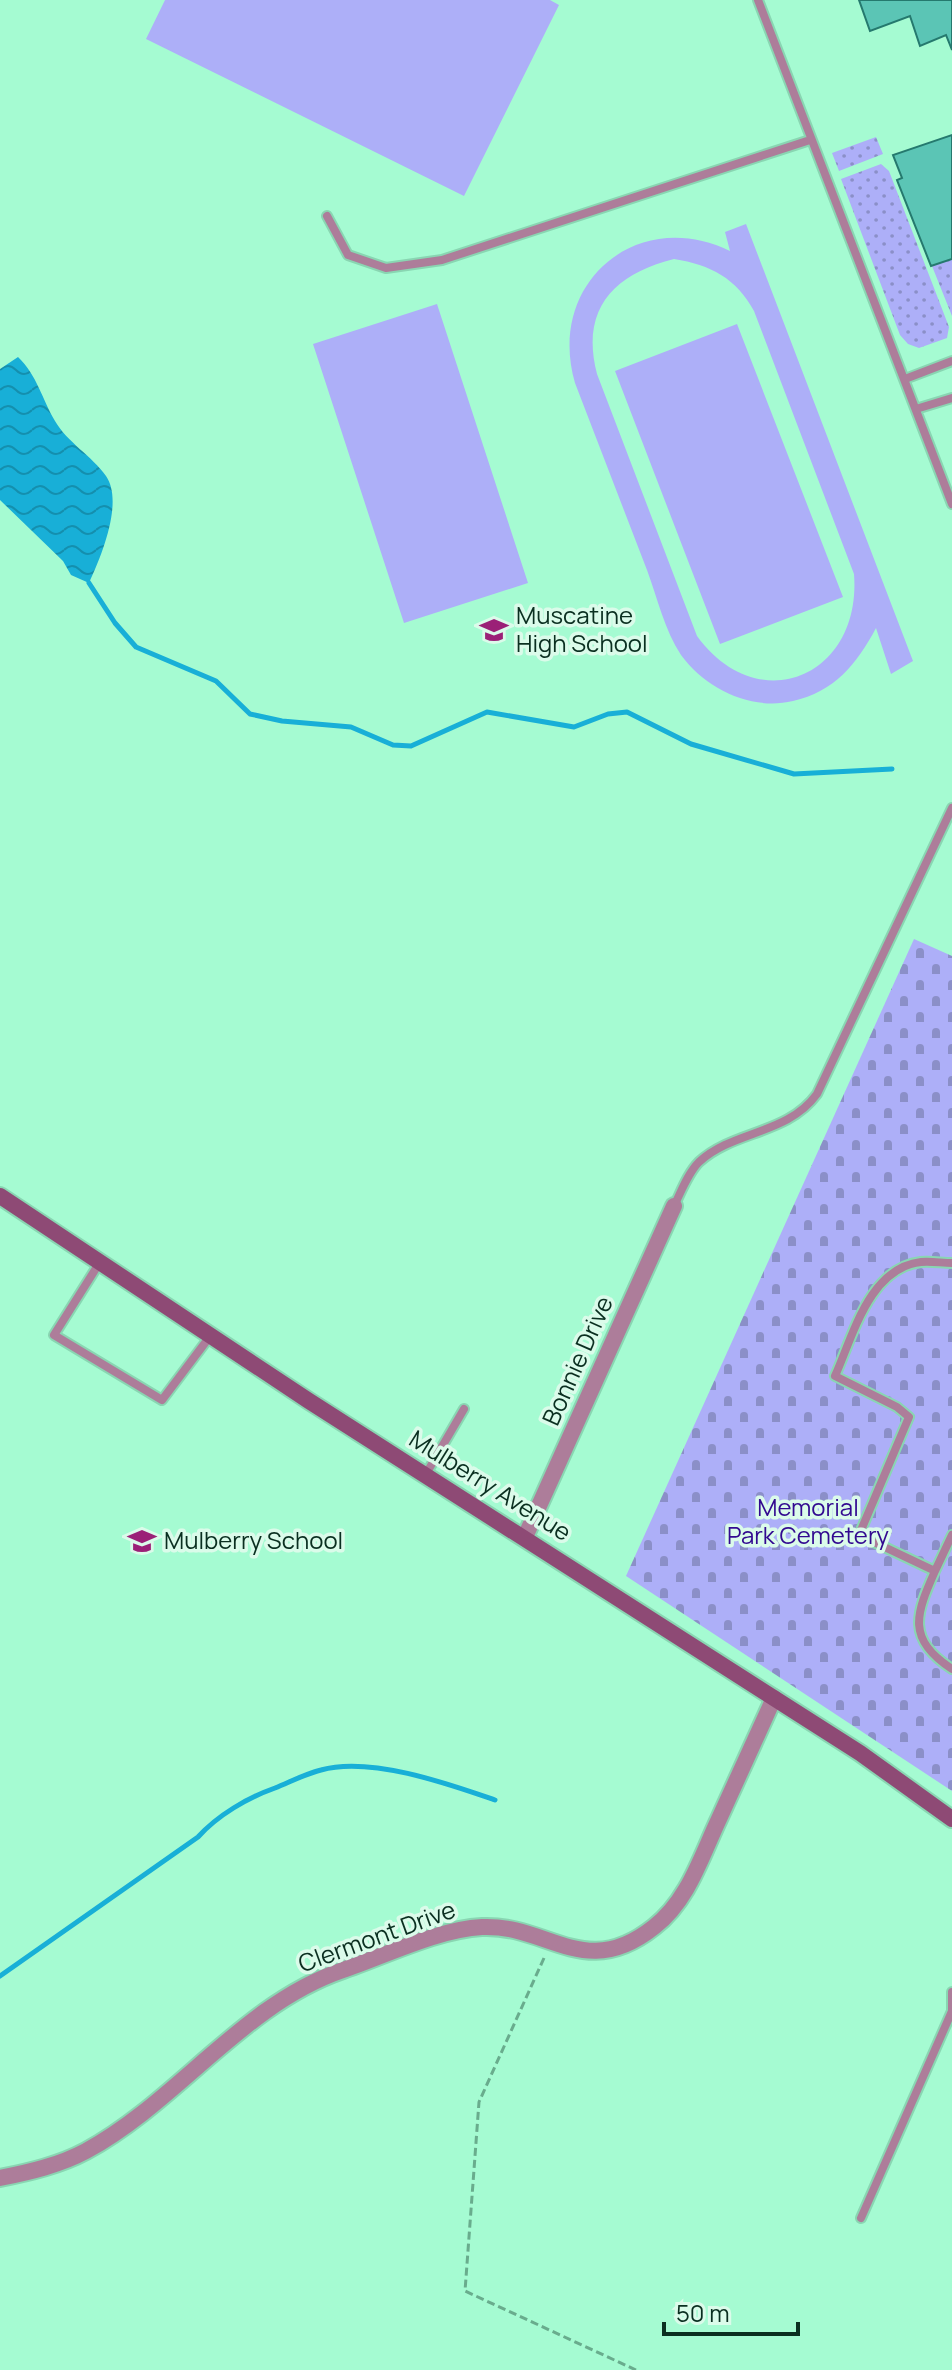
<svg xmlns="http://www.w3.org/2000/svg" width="952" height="2370" font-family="Manrope,sans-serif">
	<defs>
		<pattern id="grass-dots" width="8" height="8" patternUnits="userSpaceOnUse" patternTransform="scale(2)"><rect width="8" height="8" fill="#adaff8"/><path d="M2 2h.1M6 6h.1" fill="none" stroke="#8b8fc8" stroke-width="1.8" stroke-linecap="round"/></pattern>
		<pattern id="cemetery-stones" width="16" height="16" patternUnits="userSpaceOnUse" patternTransform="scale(2)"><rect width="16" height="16" fill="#adaff8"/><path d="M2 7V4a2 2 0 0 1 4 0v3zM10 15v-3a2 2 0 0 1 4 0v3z" fill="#8b8fc8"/></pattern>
		<pattern id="water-waves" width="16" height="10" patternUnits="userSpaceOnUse" patternTransform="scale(2)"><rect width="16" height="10" fill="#18afd7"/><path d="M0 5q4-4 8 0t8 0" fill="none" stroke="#148fae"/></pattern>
	</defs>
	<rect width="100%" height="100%" fill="#a5fbd2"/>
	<!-- grass -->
	<path fill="url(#grass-dots)" d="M876,137L883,154L839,171L832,153Z
		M881,164L889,171L949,327L947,338L919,348L908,344L900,335L841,179Z
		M952,259V316L932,266Z"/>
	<!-- cemetery -->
	<path fill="url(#cemetery-stones)" d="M914,939L952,956V1791L626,1576Z"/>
	<!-- green -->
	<path fill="#adaff8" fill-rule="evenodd" d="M165,0H550L559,5L464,196L146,39Z
		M746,224L913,661L891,674L876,628C857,664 834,692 793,701C751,711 706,689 681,655C665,631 657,597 647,570C623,508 599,445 575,383C546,283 637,206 730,251L725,232ZM674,259C711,265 736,278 754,311L854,574C862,677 758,720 697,636L597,374C580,309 614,274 674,259Z
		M437,304L528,583L404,623L313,344Z
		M737,324L843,597L720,644L615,371Z"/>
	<!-- water -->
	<path fill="url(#water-waves)" d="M18,357C37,375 42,399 55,421C67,442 92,456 106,476C124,502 101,557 89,583L71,575L63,561L0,500V369Z"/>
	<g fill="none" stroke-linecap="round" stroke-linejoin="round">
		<!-- stream -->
		<path stroke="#18afd7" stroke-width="5" d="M89,583L115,623L136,647L216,681L250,714L282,721L351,727L393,745L411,746L487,712L574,727L608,714L627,712L691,744L794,774L892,769
			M0,1976L198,1837C218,1815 247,1798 275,1788C290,1782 305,1774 321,1770C370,1756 449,1784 495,1800"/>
	</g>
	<!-- building -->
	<path fill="#5bc5b5" stroke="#25796e" stroke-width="2" d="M859,0H952V50L946,35L920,46L910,16L870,31Z
		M952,135V259L931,266L897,180L902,178L893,155Z"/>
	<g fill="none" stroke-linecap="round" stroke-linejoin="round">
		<defs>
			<path id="service" d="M758,0L952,504
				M327,216L348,255L386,268L442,260L810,140
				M905,379L952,361
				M916,409L952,398
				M674,1206C681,1192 688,1173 699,1162C734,1130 787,1135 817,1094L952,808
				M100,1262L54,1335L162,1400L211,1335
				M952,1263C942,1263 931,1261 921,1262C869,1268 853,1336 835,1376L897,1407L909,1417L859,1535L935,1571L952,1535
				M426,1474L464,1409
				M935,1571C916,1614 906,1639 952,1669
				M952,1992V2011
				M861,2218L952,2011"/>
			<path id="minor" d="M525,1537L674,1206
				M0,2178C30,2172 60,2165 86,2151C178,2101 243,2004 343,1970C384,1956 439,1929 482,1927C548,1924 585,1982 654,1927C688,1901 701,1857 719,1819C737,1779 756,1738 774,1698"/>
			<path id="secondary" d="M0,1196L309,1401L860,1753L952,1819"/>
		</defs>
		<!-- service casing -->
		<use href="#service" stroke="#89d6b2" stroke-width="12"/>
		<!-- minor casing -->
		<use href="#minor" stroke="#89d6b2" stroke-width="20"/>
		<!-- secondary casing -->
		<use href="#secondary" stroke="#89d6b2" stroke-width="20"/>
		<!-- path -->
		<path stroke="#69ac8d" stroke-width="3" stroke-dasharray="8 4" stroke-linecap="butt" d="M544,1958L479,2102L465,2291L636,2370"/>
		<!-- service -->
		<use href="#service" stroke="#ad7d9a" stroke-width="8"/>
		<!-- minor -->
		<use href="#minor" stroke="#ad7d9a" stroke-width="16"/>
		<!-- secondary -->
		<use href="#secondary" stroke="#8e4a75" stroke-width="16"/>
	</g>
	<!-- icons -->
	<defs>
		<symbol id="school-bare" viewBox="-9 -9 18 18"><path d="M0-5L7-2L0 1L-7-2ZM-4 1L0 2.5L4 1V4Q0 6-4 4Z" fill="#9b2077" stroke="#dbfbea" stroke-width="2.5" paint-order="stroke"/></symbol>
	</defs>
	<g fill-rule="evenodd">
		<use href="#school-bare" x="474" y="610" width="40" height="40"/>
		<use href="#school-bare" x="122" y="1521" width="40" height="40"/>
	</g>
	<g text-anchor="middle" stroke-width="7" stroke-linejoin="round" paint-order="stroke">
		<!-- poi labels -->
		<g font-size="24" fill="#0a2f20" stroke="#dbfbea" text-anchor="start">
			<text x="516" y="624">Muscatine<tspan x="516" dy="28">High School</tspan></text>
			<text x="164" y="1549">Mulberry School</text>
		</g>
		<!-- street labels -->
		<g font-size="24" fill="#0a2f20" stroke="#dbfbea">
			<text transform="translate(578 1361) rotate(-66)" y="8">Bonnie Drive</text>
			<text transform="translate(490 1486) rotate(32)" y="8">Mulberry Avenue</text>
			<text transform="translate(377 1937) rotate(-20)" y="8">Clermont Drive</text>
		</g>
		<!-- park labels -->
		<g font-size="24" fill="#320990" stroke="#dbfbea">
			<text x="808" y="1516">Memorial<tspan x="808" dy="28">Park Cemetery</tspan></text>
		</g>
	</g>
	<!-- scale -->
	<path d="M664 2322v12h134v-12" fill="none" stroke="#0a2f20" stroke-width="4"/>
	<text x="676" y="2322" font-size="24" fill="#0a2f20" stroke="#dbfbea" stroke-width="6" paint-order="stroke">50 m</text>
</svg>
